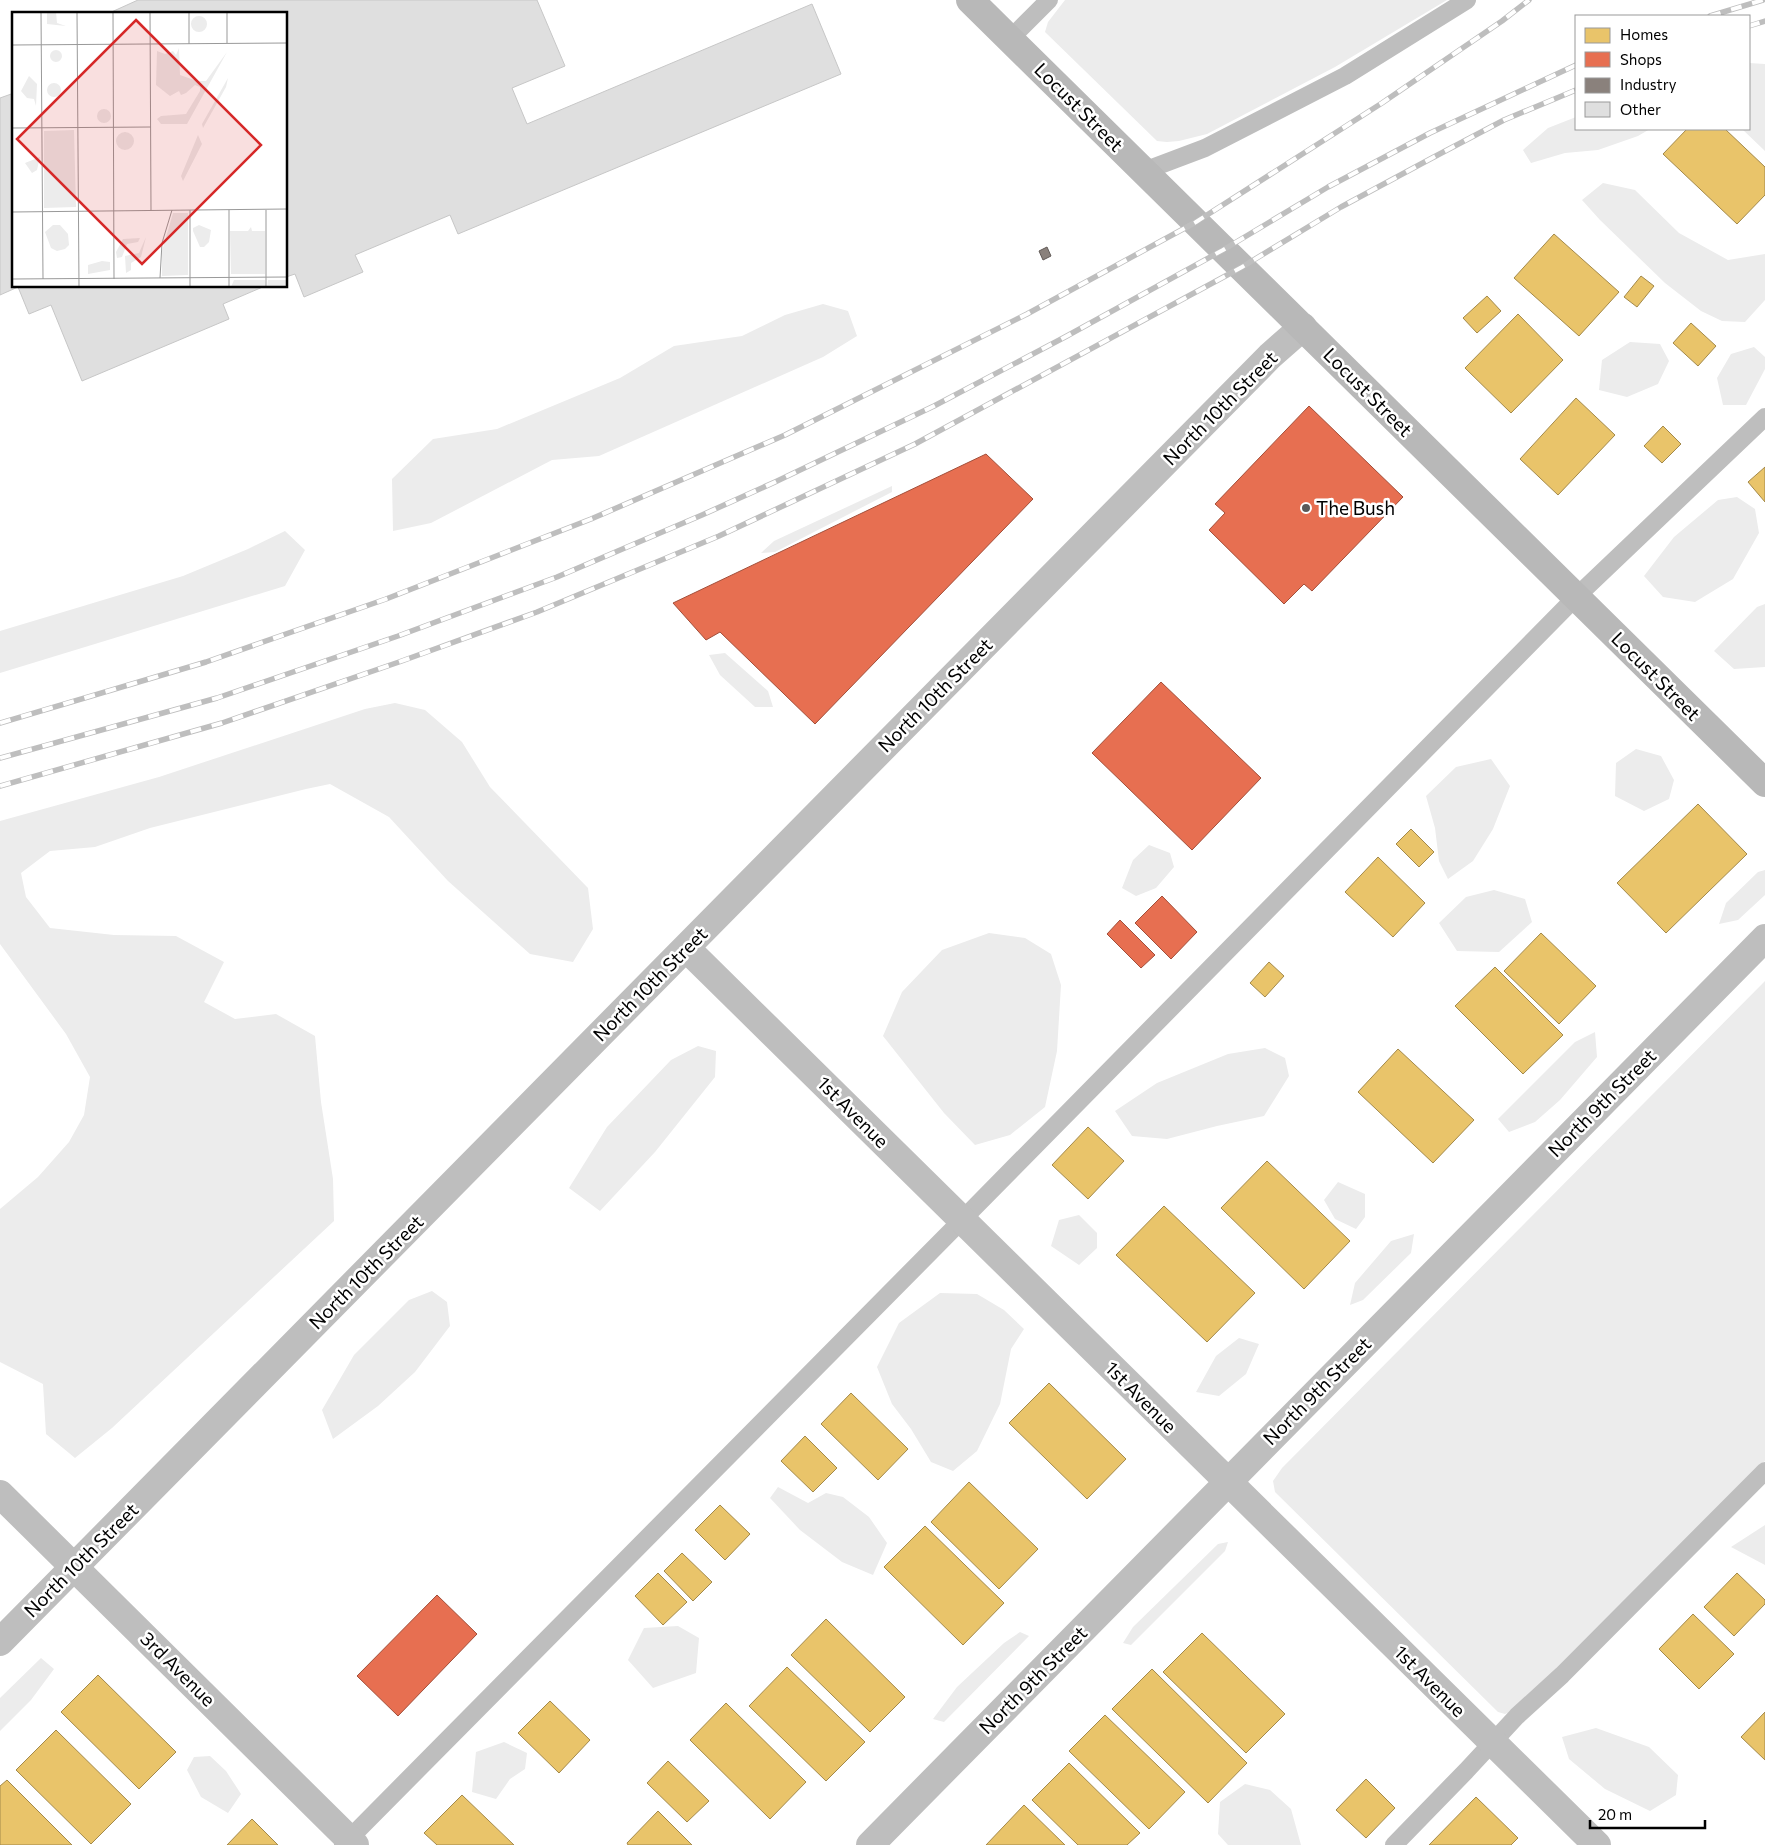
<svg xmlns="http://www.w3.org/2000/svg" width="1765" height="1845" font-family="Commissioner,sans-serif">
	<rect width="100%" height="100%" fill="#fff"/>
	<!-- green -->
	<path fill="#ececec" d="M1065,0H1447L1335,67L1207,134L1179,141L1167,142L1157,141L1045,32L1048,22Z
		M1749,63L1765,64V151L1742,129H1749Z
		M1576,117V129H1650L1638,136L1598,150L1565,153L1531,163L1523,150L1548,128Z
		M1603,183L1635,190L1679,233L1728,260L1765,254V300L1745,322L1722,321L1701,311L1665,283L1600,220L1582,200Z
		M823,304L848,311L857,336L823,357L599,456L552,460L431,523L393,531L392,479L433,439L497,429L620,378L674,346L742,336L785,315Z
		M1630,342L1660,344L1669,361L1658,384L1627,397L1599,390L1602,360Z
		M1754,347L1765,357V369L1746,405H1723L1717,378L1731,354Z
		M892,486V492L775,552L761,553L774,541Z
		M1737,497L1755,509L1759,533L1733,579L1695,602L1663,597L1644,576L1674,537L1718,500Z
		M285,531L305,550L285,586L0,673V631L183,576L248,549Z
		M1765,604V667L1734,669L1714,651L1757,607Z
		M725,653L768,691L773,707H755L720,675L709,655Z
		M395,703L425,710L462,742L490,787L588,888L593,929L573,962L530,954L448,881L389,817L330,784L306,789L150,828L95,847L50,851L21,873L26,897L50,928L114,935L176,936L224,962L204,1002L235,1019L276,1014L315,1036L321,1102L333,1179L334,1221L112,1428L75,1458L46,1434L43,1384L0,1362V1209L38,1177L69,1142L84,1115L90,1077L66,1034L0,944V821L159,777L365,709Z
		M1636,749L1661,756L1674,780L1669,799L1644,811L1615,796L1616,763Z
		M1491,759L1510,786L1493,829L1473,861L1448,879L1439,861L1435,828L1426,796L1456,767Z
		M1149,845L1170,853L1174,867L1156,888L1136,896L1122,888L1133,860Z
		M1765,870V895L1738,920L1719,924L1726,903L1758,872Z
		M1494,890L1525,899L1532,922L1499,952L1457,951L1439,923L1466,897Z
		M989,933L1025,938L1051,954L1061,985L1057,1051L1045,1107L1010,1135L975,1145L944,1113L883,1036L902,992L942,950Z
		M1765,981V1461L1559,1668L1512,1711L1505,1714L1498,1712L1275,1492L1273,1481L1282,1468Z
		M1595,1032L1597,1057L1560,1100L1535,1122L1509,1132L1498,1119L1575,1042Z
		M698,1046L716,1051L715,1077L655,1152L600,1211L569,1188L607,1127L671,1060Z
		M1265,1048L1285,1058L1289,1076L1264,1116L1217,1126L1167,1139L1132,1136L1115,1111L1157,1083L1228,1054Z
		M1338,1182L1365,1194V1217L1356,1229L1335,1219L1324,1200Z
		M1079,1215L1097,1233V1248L1079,1265L1051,1246L1059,1220Z
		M1414,1234L1411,1253L1363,1300L1350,1305L1355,1283L1391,1241Z
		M432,1291L447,1302L450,1326L415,1372L378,1406L333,1439L322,1410L354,1355L409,1300Z
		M940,1293L977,1294L1004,1310L1024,1329L1011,1349L1000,1404L977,1451L953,1471L931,1462L911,1429L892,1404L877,1367L899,1323Z
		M1239,1338L1259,1344L1246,1374L1219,1396L1196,1392L1216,1356Z
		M778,1487L808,1503L826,1493L843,1497L869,1517L887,1543L873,1575L842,1562L800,1530L770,1498Z
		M1765,1525V1565L1731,1547Z
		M1228,1542L1225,1551L1131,1645L1123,1643L1133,1627L1218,1544Z
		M678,1626L699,1638L696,1673L653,1688L628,1660L644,1628Z
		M1020,1632L1029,1636L944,1722L933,1719L957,1687L1004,1643Z
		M41,1658L54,1669L31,1700L0,1731V1698Z
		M1596,1728L1649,1747L1678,1775L1676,1795L1650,1811L1605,1789L1569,1759L1562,1737Z
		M504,1742L527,1753L525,1769L510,1779L496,1799L472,1792L476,1752Z
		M210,1756L226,1771L241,1794L228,1813L201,1797L187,1770L194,1757Z
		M1245,1784L1270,1790L1291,1809L1301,1845H1228L1218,1834L1220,1802Z"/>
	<!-- homes -->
	<path fill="#e9c46a" stroke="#a3894a" d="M1687,129H1725L1765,167V195L1737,224L1663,154Z
		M1554,234L1619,292L1579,336L1514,278Z
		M1641,276L1654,286L1637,307L1624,297Z
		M1487,296L1501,311L1477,333L1463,318Z
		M1518,314L1563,360L1511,413L1465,368Z
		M1691,323L1716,346L1698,366L1673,343Z
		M1576,398L1615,435L1558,495L1520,459Z
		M1663,426L1681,444L1662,463L1644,446Z
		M1765,467V502L1748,482Z
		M1698,804L1747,854L1666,933L1617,883Z
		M1411,829L1434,852L1419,867L1396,844Z
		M1378,857L1425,903L1393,937L1345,892Z
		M1541,933L1596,986L1559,1024L1504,971Z
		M1269,962L1284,976L1265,997L1250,983Z
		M1495,967L1563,1035L1523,1074L1455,1006Z
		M1398,1049L1474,1120L1433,1163L1358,1092Z
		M1088,1127L1124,1161L1088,1199L1052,1165Z
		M1267,1161L1350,1241L1304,1289L1221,1208Z
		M1164,1206L1255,1293L1207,1342L1116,1255Z
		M1049,1383L1126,1459L1087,1499L1009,1423Z
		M851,1393L908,1449L878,1480L821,1424Z
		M805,1436L837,1468L813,1492L781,1461Z
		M969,1482L1038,1549L999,1589L931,1522Z
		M720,1505L750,1534L725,1560L695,1530Z
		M925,1526L1004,1603L963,1645L884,1567Z
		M682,1553L712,1582L693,1601L664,1571Z
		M658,1573L687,1602L663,1625L635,1596Z
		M1737,1573L1765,1600V1604L1734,1636L1704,1607Z
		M1693,1614L1734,1654L1699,1689L1659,1649Z
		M826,1619L905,1697L870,1732L791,1655Z
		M1202,1633L1285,1714L1246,1753L1163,1672Z
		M787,1667L865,1742L826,1781L749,1706Z
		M1152,1669L1247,1763L1208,1803L1112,1709Z
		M98,1675L176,1752L139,1789L61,1712Z
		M550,1701L590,1740L559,1773L518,1733Z
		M726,1703L806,1782L770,1819L690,1740Z
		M1765,1712V1760L1741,1737Z
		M1105,1715L1185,1792L1149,1829L1069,1751Z
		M56,1730L131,1804L91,1844L16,1770Z
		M668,1761L709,1801L687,1822L647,1783Z
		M1069,1763L1140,1833L1127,1845H1078L1032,1800Z
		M1366,1779L1395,1808L1366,1838L1336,1810Z
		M7,1780L72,1845H0V1786Z
		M462,1795L514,1845H437L424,1833Z
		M1476,1797L1518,1838L1511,1845H1429Z
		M1024,1805L1065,1845H986Z
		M658,1811L692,1845H628L627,1843Z
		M252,1819L278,1845H227Z"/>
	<!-- shops -->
	<path fill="#e76f51" stroke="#a24e39" d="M1309,406L1403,497L1312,591L1304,584L1284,604L1209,530L1225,513L1215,504Z
		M986,454L1033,499L815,724L720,632L706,640L673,603Z
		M1161,682L1261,778L1192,850L1092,753Z
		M1162,896L1197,932L1171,959L1135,923Z
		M1120,920L1155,955L1141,968L1107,934Z
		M437,1595L477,1634L398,1716L357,1676Z"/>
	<!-- industry -->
	<path fill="#8a817c" stroke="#615a57" d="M1047,247L1051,256L1043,260L1039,251Z"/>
	<!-- building -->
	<path fill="#dfdfdf" stroke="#c7c7c7" d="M138,0H537L565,66L512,88L527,124L812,4L841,74L458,234L450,215L355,255L363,272L304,297L295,274L286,277V14H107Z
		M14,93V286H265L223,304L229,319L82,381L51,305L29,314L18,287L0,295V98Z"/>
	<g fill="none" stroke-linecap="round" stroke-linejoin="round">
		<!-- lane -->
		<path stroke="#bebebe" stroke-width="18" d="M1010,39L1049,0
			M1144,171L1205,148L1345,76L1467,0
			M343,1845L962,1220L1576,597L1765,417
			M1394,1845L1466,1771L1517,1716L1562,1675L1765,1471"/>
		<!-- street -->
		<path stroke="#bebebe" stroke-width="28" d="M686,948L1597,1845
			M0,1494L355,1845
			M0,1642L1270,356L1303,327
			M870,1845L1765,938"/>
		<!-- secondary -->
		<path stroke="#b8b8b8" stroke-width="28" d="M970,0L1765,783"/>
		<defs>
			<path id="rail" d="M1710,16L1763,0
				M1749,26L1765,21
				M0,723L206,662L386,599L591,519L785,435L1027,314L1196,222L1382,103L1502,21L1529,0
				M0,758L217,698L398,636L557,577L702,515L775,482L934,406L1065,337L1223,250L1328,187L1430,133L1576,65
				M0,786L222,723L399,662L537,612L719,536L915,444L1242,267L1341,207L1432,158L1504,120L1576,90"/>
		</defs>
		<!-- rail casing -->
		<use href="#rail" stroke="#bebebe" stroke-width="5.5"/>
		<!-- rail -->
		<use href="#rail" stroke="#fff" stroke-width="4" stroke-dasharray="11" stroke-linecap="butt"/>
	</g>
	<!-- markers -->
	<circle fill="#595959" stroke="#fff" stroke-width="2" cx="1306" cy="508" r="5"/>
	<g text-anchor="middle" stroke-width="5" stroke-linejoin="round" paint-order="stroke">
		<!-- street labels -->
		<g font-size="19" fill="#000" stroke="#fff">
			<text transform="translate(1079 107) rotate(45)" y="7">Locust Street</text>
			<text transform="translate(1368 392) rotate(45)" y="7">Locust Street</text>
			<text transform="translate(1220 408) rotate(-45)" y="7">North 10th Street</text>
			<text transform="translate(1656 676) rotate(45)" y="7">Locust Street</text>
			<text transform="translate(935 695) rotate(-45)" y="7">North 10th Street</text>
			<text transform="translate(650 984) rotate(-45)" y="7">North 10th Street</text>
			<text transform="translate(1602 1103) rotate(-45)" y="7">North 9th Street</text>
			<text transform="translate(853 1112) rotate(45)" y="7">1st Avenue</text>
			<text transform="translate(366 1272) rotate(-45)" y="7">North 10th Street</text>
			<text transform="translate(1317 1391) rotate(-45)" y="7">North 9th Street</text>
			<text transform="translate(1141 1397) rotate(45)" y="7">1st Avenue</text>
			<text transform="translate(81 1560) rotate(-45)" y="7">North 10th Street</text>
			<text transform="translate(178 1669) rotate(45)" y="7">3rd Avenue</text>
			<text transform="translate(1033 1680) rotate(-45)" y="7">North 9th Street</text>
			<text transform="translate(1430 1681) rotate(45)" y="7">1st Avenue</text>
		</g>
		<!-- poi labels -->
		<g font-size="19" fill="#000" stroke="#fff" text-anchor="start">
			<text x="1316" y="515">The Bush</text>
		</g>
	</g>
	<!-- overview -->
	<g transform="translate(12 12)">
		<rect width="275" height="275" fill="#fff"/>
		<path d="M35,0H44L45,11L54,14L35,12ZM179 12a8 8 0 1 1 16 0a8 8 0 1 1-16 0ZM167,36L168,63L185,69H194L215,40L175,112H149L145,107L149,104L174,102L188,79V75L183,73L174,81L169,83L167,79L158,84L144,73L145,39L153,42L161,39L164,43ZM38 44a6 6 0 1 1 12 0a6 6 0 1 1-12 0ZM17,64L25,72L24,94L22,87L15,86L9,79ZM216,66L214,75L191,116L190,112ZM35 78a7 7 0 1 1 14 0a7 7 0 1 1-14 0ZM85 104a7 7 0 1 1 14 0a7 7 0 1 1-14 0ZM62,118L64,195L32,196V119ZM104 129a9 9 0 1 1 18 0a9 9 0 1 1-18 0ZM186,123L190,132L171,169L169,164ZM28,145L25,158L20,161L13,151ZM161,201H176V263L150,264V239ZM41,213H48L56,222L57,233L53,237L45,239L39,236L33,220ZM187,213L199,218L197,230L192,235H188L181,219V216ZM239,215L240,219H253V262H219L218,219H236ZM134,225L129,245L119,251V258L114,261L113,244L127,241ZM128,226L126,230L115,232L110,245L105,246L104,240L111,227ZM90,249L98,250V258L76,262V253ZM222,268H253L254,275H219ZM256,268H275V275H255Z" fill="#ececec"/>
		<path fill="none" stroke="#999" stroke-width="1" d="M29,0L31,267M65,0L67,275M101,0L102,267M138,0L139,199M177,0V32M215,0V31M0,33L275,31M0,116L139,115M178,198V275M254,198V275M0,200L275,197M148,266L150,231L160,198M0,267L275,265M217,275V198"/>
		<path fill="#d62828" fill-opacity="0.15" stroke="#d62828" stroke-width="2.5" d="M124,8L249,133L130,252L5,127Z"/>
		<rect width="275" height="275" fill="none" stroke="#000" stroke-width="2.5"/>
	</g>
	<!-- legend -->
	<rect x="1575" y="15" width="175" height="115" fill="#ffffff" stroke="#999999"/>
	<rect x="1585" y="28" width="25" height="15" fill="#e9c46a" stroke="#999999"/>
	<text x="1620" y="40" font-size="15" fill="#000000">Homes</text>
	<rect x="1585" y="52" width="25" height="15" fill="#e76f51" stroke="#999999"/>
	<text x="1620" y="65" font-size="15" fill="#000000">Shops</text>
	<rect x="1585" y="78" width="25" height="15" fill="#8a817c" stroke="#999999"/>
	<text x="1620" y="90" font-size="15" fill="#000000">Industry</text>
	<rect x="1585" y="102" width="25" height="15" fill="#dfdfdf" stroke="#999999"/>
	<text x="1620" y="115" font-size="15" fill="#000000">Other</text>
	<!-- scale -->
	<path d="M1590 1820v8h115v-8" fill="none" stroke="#000000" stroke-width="2.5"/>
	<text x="1598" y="1820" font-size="15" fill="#000000" stroke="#ffffff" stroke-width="4" paint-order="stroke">20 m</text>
</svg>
